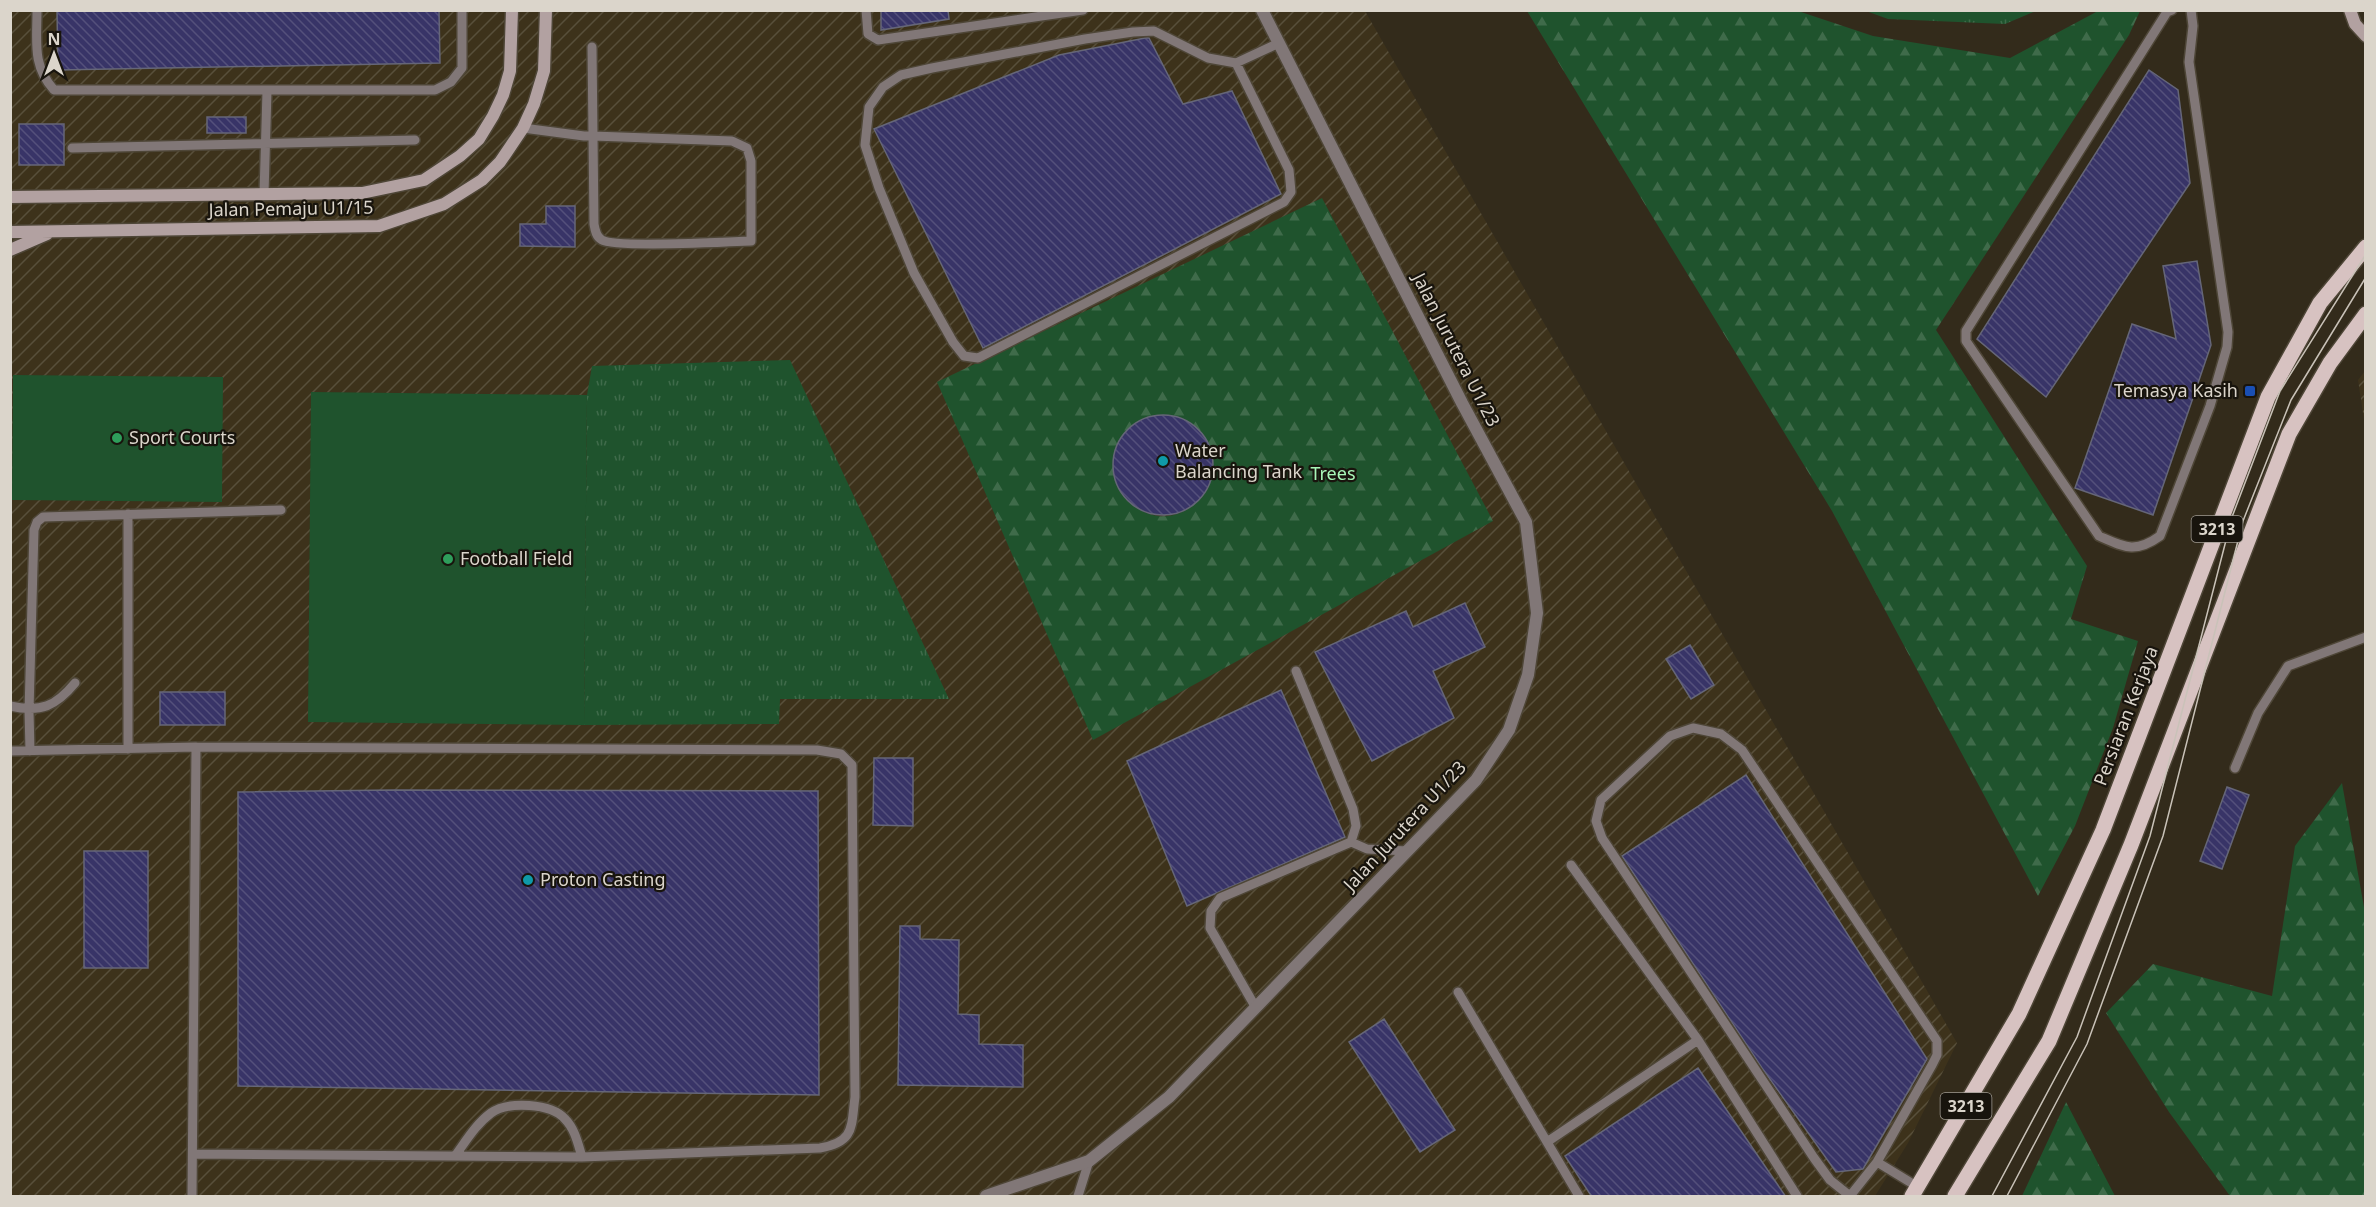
<svg xmlns="http://www.w3.org/2000/svg" width="2376" height="1207" font-family="'Noto Sans',sans-serif">
	<defs>
		<pattern id="industrial-furrows" width="10" height="10" patternUnits="userSpaceOnUse" patternTransform="scale(1.5)"><rect width="10" height="10" fill="#3d321b"/><path d="M-1 1l2-2M0 10L10 0M9 11l2-2" fill="none" stroke="#584f3b"/></pattern>
		<pattern id="grass-tufts" width="24" height="20" patternUnits="userSpaceOnUse" patternTransform="scale(1.5)"><rect width="24" height="20" fill="#1f532d"/><path d="M3 7l-1-3M5 7V3M7 7l1-3M15 17l-1-3M17 17v-4M19 17l1-3" fill="none" stroke="#3f6b4a"/></pattern>
		<pattern id="forest-firs" width="22" height="20" patternUnits="userSpaceOnUse" patternTransform="scale(1.5)"><rect width="22" height="20" fill="#1f532d"/><path d="M5 1l3.5 6h-7zM16 11l3.5 6h-7z" fill="#3f6b4a"/></pattern>
		<pattern id="building-back-hatch" width="6" height="6" patternUnits="userSpaceOnUse" patternTransform="scale(1.5)"><rect width="6" height="6" fill="#383467"/><path d="M-1 5l2 2M0 0l6 6M5-1l2 2" fill="none" stroke="#54507b"/></pattern>
	</defs>
	<rect width="100%" height="100%" fill="#332b1b"/>
	<!-- industrial -->
	<path fill="url(#industrial-furrows)" d="M10,11H1365L1957,1043L1908,1143L1875,1196H11Z
		M2365,371V426L2358,380Z"/>
	<!-- grass -->
	<path fill="url(#grass-tufts)" d="M1866,11H2036L2005,24L1888,19Z
		M790,360L949,699H780L779,724L584,725L587,395L592,366Z"/>
	<!-- forest -->
	<path fill="url(#forest-firs)" fill-rule="evenodd" d="M1527,11H1798L1873,36L2010,58L2098,11H2140L2129,35L1936,330L2087,566L2071,619L2138,641L2113,728L2075,826L2038,896L1832,511Z
		M1322,198L1493,521L1093,740L937,382ZM1159,415C1195,418 1220,441 1211,479C1208,492 1199,501 1189,508C1130,547 1070,437 1159,415Z
		M2342,783L2365,913V1196H2230L2169,1112L2106,1013L2153,964L2272,996L2295,846Z
		M2066,1102L2115,1196H2022Z"/>
	<!-- garden -->
	<path fill="#1f532d" d="M13,375L223,377L222,502L12,500Z
		M311,392L587,395L584,725L308,722Z"/>
	<!-- building -->
	<path fill="url(#building-back-hatch)" stroke="#656678" stroke-width="1.5" d="M57,10H439L440,63L58,70Z
		M881,10H948L949,19L881,30Z
		M1145,38H1149L1183,104L1232,91L1281,194L983,348L874,129L1059,55Z
		M2149,70L2178,90L2190,183L2046,397L1977,339Z
		M207,117H246V133H207Z
		M19,124H64V165H19Z
		M546,206H575V247L520,246V224H546Z
		M2197,261L2211,345L2153,515L2075,488L2132,324L2176,339L2163,266Z
		M1113 465a50 50 0 1 1 100 0a50 50 0 1 1-100 0Z
		M1465,603L1485,647L1433,671L1454,718L1372,761L1315,652L1406,611L1413,627Z
		M1690,645L1714,685L1691,699L1666,659Z
		M1281,690L1345,837L1187,906L1127,761Z
		M160,692H225V725H160Z
		M874,758H913V826L873,825Z
		M1746,775L1927,1059L1863,1169L1836,1172L1762,1068L1622,856Z
		M2227,787L2249,795L2222,869L2200,861Z
		M393,790L818,791L819,1095L238,1086V792Z
		M84,851H148V968H84Z
		M900,926H920V939L959,940L958,1014L979,1015V1044L1023,1045V1087L898,1085Z
		M1384,1019L1455,1130L1420,1152L1349,1042Z
		M1698,1068L1786,1197H1592L1565,1156Z"/>
	<g fill="none" stroke-linecap="round" stroke-linejoin="round">
		<defs>
			<path id="lane" d="M37,10C37,42 32,66 54,90H435L451,82L462,68V10
				M866,10L868,34L878,40L1083,10
				M2172,10L2167,12L1966,331V341L2099,536C2124,547 2135,554 2160,536L2210,406L2227,347L2228,332L2189,62L2193,26L2191,10
				M1236,63L1289,170L1291,192L1284,202L978,358L964,356L953,342L914,273L879,188L865,145L869,107L883,87L901,75L932,68L1085,39L1133,32L1154,31L1208,58L1236,63L1279,43
				M523,128L584,136H593L732,141L747,148L751,161V241C728,242 614,248 602,240C596,237 595,230 594,224L592,47
				M72,148L415,140
				M264,194L267,91
				M10,706C41,713 56,706 75,683
				M1693,728L1721,734L1742,750L1937,1041V1055L1932,1065L1877,1162L1850,1196L1830,1180L1814,1158L1602,838L1596,821L1601,800L1670,736Z
				M128,749V514
				M10,751L196,747L817,750L841,754L852,765L855,1097C851,1127 855,1142 820,1148L582,1157L193,1154
				M30,751L29,711L34,530L37,522L43,517L281,510
				M2235,768L2258,713L2288,666L2366,637
				M1351,842L1367,849L1407,851
				M1571,865L1698,1040L1797,1196
				M1458,992L1579,1196
				M1256,1008L1210,928L1211,911L1220,898L1351,842L1356,826L1353,809L1296,671
				M1547,1142L1698,1040
				M455,1156C466,1141 476,1124 491,1113C508,1101 551,1103 565,1119C575,1129 578,1144 582,1157
				M1877,1162L1918,1187
				M192,1196L196,747
				M1078,1196L1089,1161"/>
			<path id="street" d="M986,1196L1089,1161L1169,1097L1476,780L1509,730L1528,675L1537,613L1526,522L1462,403L1262,10"/>
			<path id="secondary" d="M2350,10L2355,24L2366,36
				M10,197L362,193L424,180L460,156L479,139L493,116L503,95L510,71L512,10
				M10,232L379,226L444,204L482,180L500,162L523,128L534,104L544,71L546,10
				M10,250L47,234"/>
			<path id="primary" d="M1912,1196L2019,1014L2103,830L2268,397L2320,303L2366,247
				M1955,1196L2049,1041L2131,845L2289,434L2330,363L2366,314"/>
		</defs>
		<!-- lane casing -->
		<use href="#lane" stroke="#4e4637" stroke-width="12"/>
		<!-- street casing -->
		<use href="#street" stroke="#4e4637" stroke-width="15"/>
		<!-- secondary casing -->
		<use href="#secondary" stroke="#4e4637" stroke-width="15"/>
		<!-- primary casing -->
		<use href="#primary" stroke="#4e4637" stroke-width="18"/>
		<!-- lane -->
		<use href="#lane" stroke="#817777" stroke-width="9"/>
		<!-- street -->
		<use href="#street" stroke="#817777" stroke-width="12"/>
		<!-- secondary -->
		<use href="#secondary" stroke="#b2a1a1" stroke-width="12"/>
		<!-- primary -->
		<use href="#primary" stroke="#d7c2c1" stroke-width="15"/>
		<!-- tram -->
		<path stroke="#c9c2b8" stroke-width="1.5" d="M1992,1196L2077,1037L2150,836L2232,517L2280,391L2366,254
			M2007,1196L2087,1044L2163,836L2243,521L2291,400L2366,277"/>
	</g>
	<!-- markers -->
	<rect fill="#1a4fb4" stroke="#18140d" stroke-width="2" x="2244" y="385" width="12" height="12" rx="3"/>
	<g fill="#2e9e5b" stroke="#18140d" stroke-width="2">
		<circle cx="117" cy="438" r="6"/>
		<circle cx="448" cy="559" r="6"/>
	</g>
	<g fill="#0f9aa8" stroke="#18140d" stroke-width="2">
		<circle cx="1163" cy="461" r="6"/>
		<circle cx="528" cy="880" r="6"/>
	</g>
	<g text-anchor="middle" stroke-width="4.5" stroke-linejoin="round" paint-order="stroke">
		<!-- shield labels -->
		<g fill="#18140d" stroke="#a09b92" stroke-width="1.5">
			<rect x="2191.5" y="516" width="51" height="26" rx="4.5"/>
			<rect x="1940.5" y="1093" width="51" height="26" rx="4.5"/>
		</g>
		<g font-size="16" font-weight="bold" fill="#dbd5cb">
			<text x="2217" y="535">3213</text>
			<text x="1966" y="1112">3213</text>
		</g>
		<!-- street labels -->
		<g font-size="18" fill="#dbd5cb" stroke="#18140d">
			<text transform="translate(291 209) rotate(-1)" y="6">Jalan Pemaju U1/15</text>
			<text transform="translate(1456 350) rotate(63)" y="6">Jalan Jurutera U1/23</text>
			<text transform="translate(2126 716) rotate(-69)" y="6">Persiaran Kerjaya</text>
			<text transform="translate(1405 826) rotate(-47)" y="6">Jalan Jurutera U1/23</text>
		</g>
		<!-- poi labels -->
		<g font-size="18" fill="#dbd5cb" stroke="#18140d" text-anchor="start">
			<text x="2238" y="397" text-anchor="end">Temasya Kasih</text>
			<text x="129" y="444">Sport Courts</text>
			<text x="1175" y="457">Water<tspan x="1175" dy="21">Balancing Tank</tspan></text>
			<text x="460" y="565">Football Field</text>
			<text x="540" y="886">Proton Casting</text>
		</g>
		<!-- park labels -->
		<g font-size="18" fill="#a8f6b7" stroke="#18140d">
			<text x="1333" y="480">Trees</text>
		</g>
	</g>
	<!-- border -->
	<rect width="2376" height="1207" fill="none" stroke="#dbd5cb" stroke-width="24"/>
	<!-- north arrow -->
	<g transform="translate(54 54)" stroke="#18140d" stroke-width="4.5" paint-order="stroke">
	<path d="M0-4.5L10 22L0 15L-10 22Z" fill="#dbd5cb"/>
	<text y="-9" font-size="16" font-weight="bold" text-anchor="middle" fill="#dbd5cb">N</text>
	</g>
</svg>
